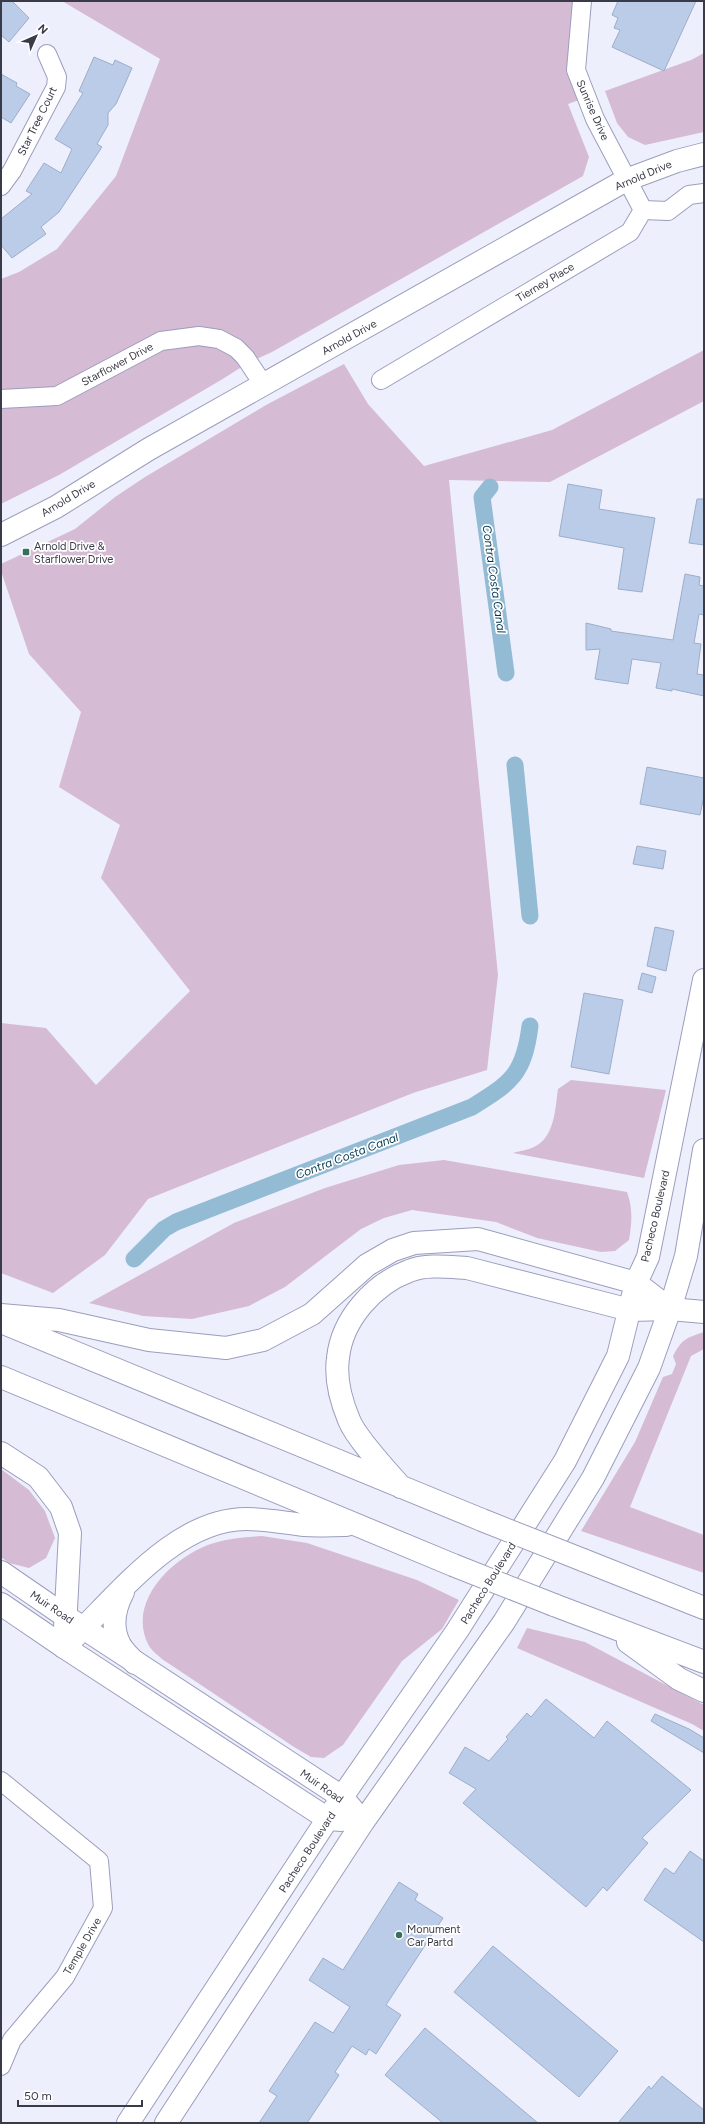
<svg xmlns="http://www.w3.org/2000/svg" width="705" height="2124" font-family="Figtree,sans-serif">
	<rect width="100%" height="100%" fill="#eeeffd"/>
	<!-- green -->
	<path fill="#d6bbd5" d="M62,1H582L576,70L587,97L568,104L589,157L583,176L272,352L248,363L221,380L59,475L1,504V279L19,272L57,249L116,176L160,59Z
		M704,53V132L645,145L628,137L617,123L605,91L691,60Z
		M704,350V401L550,482L449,480L498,975L487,1070L413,1093L148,1199L105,1255L53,1293L1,1273V1023L46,1028L96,1085L190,991L101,878L120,825L59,787L81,712L29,654L1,571V564L75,529L115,497L145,477L266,405L344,364L368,404L424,466L552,430Z
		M571,1080L666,1090L644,1178L513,1153C519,1151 528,1150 534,1147C555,1137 555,1109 558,1089Z
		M444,1160L627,1192C633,1208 632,1223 629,1240L615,1251L601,1252L537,1238L496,1222L412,1210L384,1218L361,1229L285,1287L249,1306L192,1319L143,1316L89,1303L234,1223L325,1188L399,1165Z
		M704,1332V1349L691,1356L630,1507L704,1535V1573L581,1531L635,1442L663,1377L672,1374L676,1364L673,1356C682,1339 686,1338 704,1332Z
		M1,1469L29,1490L45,1511L55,1538L46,1558L29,1568L9,1563L1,1557Z
		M262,1536L307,1543L417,1580L459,1600L442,1629L402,1661L343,1745L324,1758L311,1757L294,1747L162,1659C158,1655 152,1651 149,1646C125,1602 174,1555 214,1543C230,1538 246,1537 262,1536Z
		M527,1628L585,1642L704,1705V1731L692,1724L517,1648Z"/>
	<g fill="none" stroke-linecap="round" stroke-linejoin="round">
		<!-- canal -->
		<path stroke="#93bbd4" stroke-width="17" d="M490,487L482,497L506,673
			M515,765L530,916
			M134,1259L164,1229L176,1222L472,1107C511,1083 524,1074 530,1026"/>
	</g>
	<!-- building -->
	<path fill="#bacce8" stroke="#9caec9" d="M1,1H12L29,18L9,42L1,35Z
		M618,1H696L664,71L612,47L620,30L614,28L618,18L612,15Z
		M94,57L113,65L115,60L132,68L116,104L108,113V125L97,144L102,147L59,212L41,227L46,234L12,258L1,245V219L32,194L26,191L44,163L61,173L72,149L55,139L83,93L79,91Z
		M1,74L17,83L16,86L30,94L11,123L1,117Z
		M568,484L602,490L599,509L655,518L642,592L618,589L624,548L559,536Z
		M697,499H704V545L689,543Z
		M685,574L700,577L699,585L704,586V615L699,614L694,643L701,644L697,674L704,675V696L672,689V691L656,688L661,663L632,659L628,684L595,679L600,649L586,650V623L611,629V631L673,640Z
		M647,767L704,778V796L700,815L640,804Z
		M637,846L666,851L663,869L633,864Z
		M655,927L674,931L666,971L647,966Z
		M642,973L656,977L652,993L638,989Z
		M584,993L623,1000L609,1074L571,1067Z
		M546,1699L594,1738L607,1721L691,1790L642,1838L648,1843L607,1891L603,1887L586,1907L463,1803L476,1789L449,1773L465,1747L489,1761L508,1739L506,1737L527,1713L531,1717Z
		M655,1714L689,1729L704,1738V1753L651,1721Z
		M690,1851L704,1861V1942L644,1900L665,1868L674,1874Z
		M399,1882L418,1894L415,1900L443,1918L386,2005L401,2015L376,2054L369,2049L366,2055L352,2046L335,2072L339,2075L307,2123H259L277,2096L269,2091L315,2022L333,2033L350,2007L309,1980L323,1958L343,1970Z
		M493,1946L618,2051L579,2097L454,1992Z
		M425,2028L538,2123H443L385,2075Z
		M662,2076L704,2110V2123H618L649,2086L651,2089Z"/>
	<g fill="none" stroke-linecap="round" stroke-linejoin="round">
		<defs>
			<path id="minor" d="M582,1L576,70L595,119L643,210
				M1,186L12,171L56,87L57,77L47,54
				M381,380L630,232L643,210L668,211L689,195L704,193
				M1,399L57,396L161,341L199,336L219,339L236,348L245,357L263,384
				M1,1781L99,1861L103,1908L65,1977L12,2040L1,2066"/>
			<path id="tertiary" d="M1,535L56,507L149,449L626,180L677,161L704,154
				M670,1309L704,1312
				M1,1572L65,1616
				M1,1604L64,1647"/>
			<path id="secondary" d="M68,1618L342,1797L363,1822
				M64,1647L328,1819L342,1820
				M128,2123L342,1797L457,1631L565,1461L618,1356L636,1283L648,1257L704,980
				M166,2123L363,1822L504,1622L593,1478L649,1368L670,1309L686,1256L704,1150"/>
			<path id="motorway" d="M1,1315L59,1320L149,1340L226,1348L263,1340L312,1314L367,1265L393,1250L414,1243L478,1239L636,1283L670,1309
				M1,1322L482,1520
				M1,1377L453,1565
				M1,1453L38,1477L61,1507L70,1533L64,1647
				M401,1487C387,1471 356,1438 349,1420C341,1401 335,1379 338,1358C342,1319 374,1284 409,1271C426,1264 449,1267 467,1268L630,1310L670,1309
				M583,1560L704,1608
				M123,1592C115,1607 111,1626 119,1643C122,1650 130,1657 135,1663
				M554,1605L704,1662
				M628,1642L679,1679L704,1691
				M64,1647C114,1601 173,1519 246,1519C266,1519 284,1523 304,1525C318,1526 332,1525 346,1525"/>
		</defs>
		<!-- minor casing -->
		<use href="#minor" stroke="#9b9ebc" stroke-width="20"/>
		<!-- tertiary casing -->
		<use href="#tertiary" stroke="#9b9ebc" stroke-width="24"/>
		<!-- secondary casing -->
		<use href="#secondary" stroke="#9b9ebc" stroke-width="24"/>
		<!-- motorway casing -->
		<use href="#motorway" stroke="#9b9ebc" stroke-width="24"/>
		<!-- minor -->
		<use href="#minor" stroke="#fff" stroke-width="18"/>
		<!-- tertiary -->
		<use href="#tertiary" stroke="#fff" stroke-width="22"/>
		<!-- secondary -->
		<use href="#secondary" stroke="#fff" stroke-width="22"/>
		<!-- motorway -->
		<use href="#motorway" stroke="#fff" stroke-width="22"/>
		<defs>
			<path id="motorway-bridge" d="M482,1520L583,1560
				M453,1565L554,1605"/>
		</defs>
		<!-- motorway-bridge casing -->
		<use href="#motorway-bridge" stroke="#9b9ebc" stroke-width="24" stroke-linecap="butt"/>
		<!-- motorway-bridge -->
		<use href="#motorway-bridge" stroke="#fff" stroke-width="22"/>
	</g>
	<!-- markers -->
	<g fill="#35715c" stroke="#fff" stroke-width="1.5">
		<rect x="22" y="548" width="8" height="8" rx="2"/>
		<circle cx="399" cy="1935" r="4"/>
	</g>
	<g text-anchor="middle" stroke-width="3.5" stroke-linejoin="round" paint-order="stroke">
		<!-- street labels -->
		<g font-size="11" fill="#3a3b48" stroke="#fff">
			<text transform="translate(593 110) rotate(66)" y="4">Sunrise Drive</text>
			<text transform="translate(37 121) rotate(-64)" y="4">Star Tree Court</text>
			<text transform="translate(643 175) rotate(-23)" y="4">Arnold Drive</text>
			<text transform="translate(545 282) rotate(-31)" y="4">Tierney Place</text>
			<text transform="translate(349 337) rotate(-29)" y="4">Arnold Drive</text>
			<text transform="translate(117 364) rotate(-28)" y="4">Starflower Drive</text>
			<text transform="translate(68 498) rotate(-31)" y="4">Arnold Drive</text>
			<text transform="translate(655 1216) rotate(-77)" y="4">Pacheco Boulevard</text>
			<text transform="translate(488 1583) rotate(-58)" y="4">Pacheco Boulevard</text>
			<text transform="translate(52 1607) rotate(34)" y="4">Muir Road</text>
			<text transform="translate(322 1786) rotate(35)" y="4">Muir Road</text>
			<text transform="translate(307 1852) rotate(-57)" y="4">Pacheco Boulevard</text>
			<text transform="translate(82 1946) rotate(-60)" y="4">Temple Drive</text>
		</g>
		<!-- poi labels -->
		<g font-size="11" fill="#3a3b48" stroke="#fff" text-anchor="start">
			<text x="34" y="550">Arnold Drive &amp;<tspan x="34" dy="13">Starflower Drive</tspan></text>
			<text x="407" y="1933">Monument<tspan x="407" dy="13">Car Partd</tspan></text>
		</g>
		<!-- water labels -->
		<g font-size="12" font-style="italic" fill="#023852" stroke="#fff">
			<text transform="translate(494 579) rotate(82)" y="4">Contra Costa Canal</text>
			<text transform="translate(347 1156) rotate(-21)" y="4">Contra Costa Canal</text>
		</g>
	</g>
	<!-- border -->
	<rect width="705" height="2124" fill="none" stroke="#3a3b48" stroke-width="4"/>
	<!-- north arrow -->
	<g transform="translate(36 36) rotate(45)" stroke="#ffffff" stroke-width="3" paint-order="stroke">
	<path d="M0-3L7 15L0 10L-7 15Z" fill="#3a3b48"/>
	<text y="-6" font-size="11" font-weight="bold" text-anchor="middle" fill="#3a3b48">N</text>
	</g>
	<!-- scale -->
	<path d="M18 2100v6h124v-6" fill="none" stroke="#3a3b48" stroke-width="2"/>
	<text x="24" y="2100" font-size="12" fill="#3a3b48" stroke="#ffffff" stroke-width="3" paint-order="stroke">50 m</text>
</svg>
